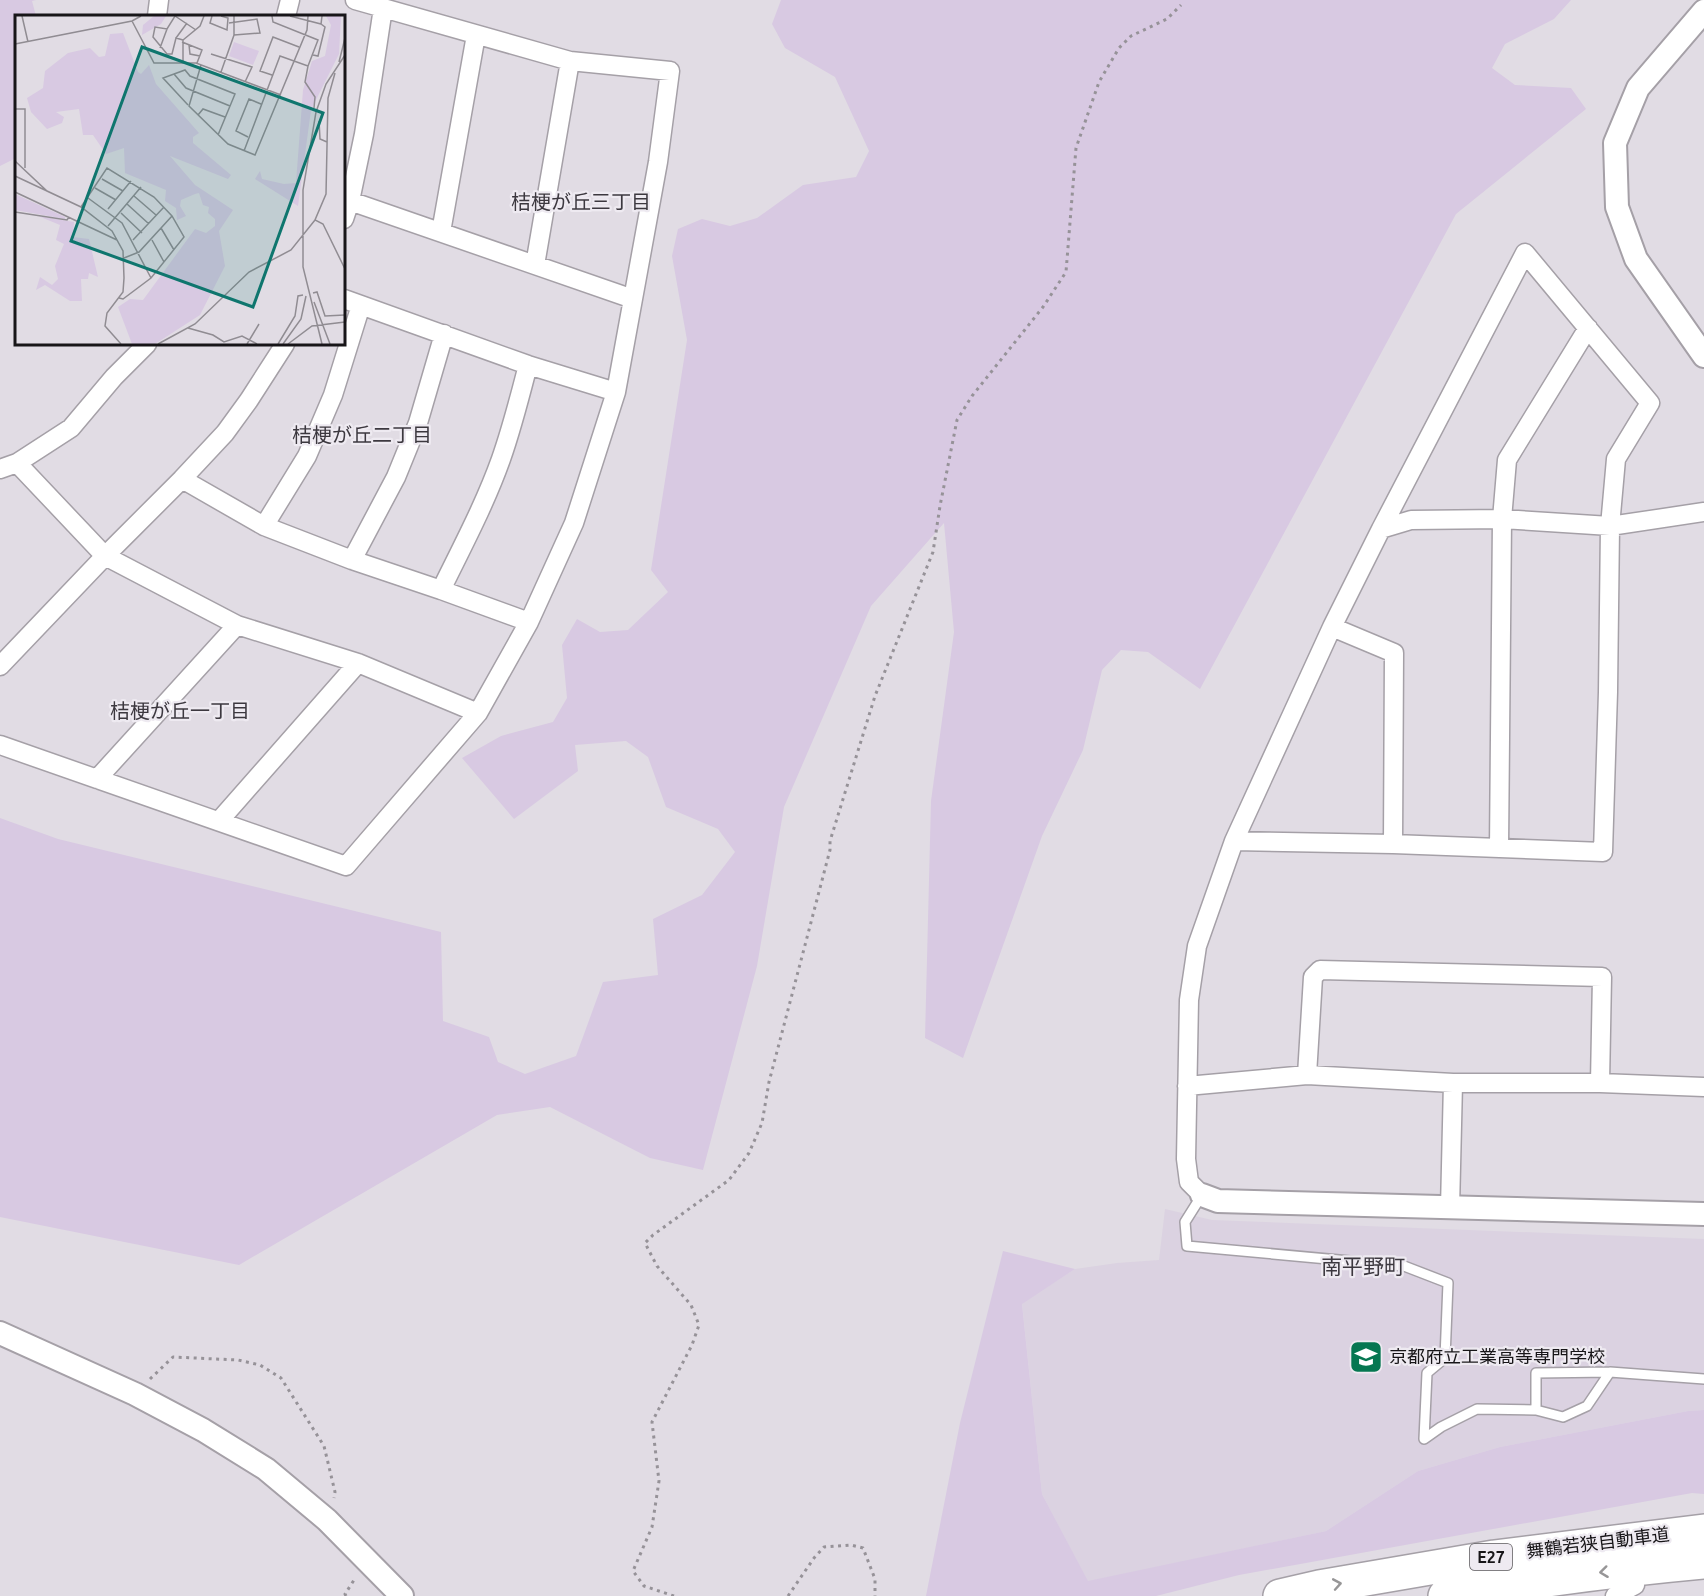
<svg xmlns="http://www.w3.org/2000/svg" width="1704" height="1596" font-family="Ubuntu,'Noto Sans JP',sans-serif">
	<rect width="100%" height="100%" fill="#e1dce4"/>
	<!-- built -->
	<path fill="#dbd2e1" d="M1165,1209L1212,1220L1704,1239V1410L1688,1411L1500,1447L1418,1471L1326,1531L1088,1582L1042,1494L1022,1303L1075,1269L1117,1263L1159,1260Z"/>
	<!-- green -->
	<path fill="#d8c9e2" d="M0,0H36L32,1L36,16H16V158L0,166Z
		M781,0H1571L1554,19L1505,44L1492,68L1515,85L1571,88L1586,109L1456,214L1200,689L1148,652L1121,650L1102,670L1083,750L1042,836L963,1058L925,1038L931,801L954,632L944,523L871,606L784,807L757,966L703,1170L650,1158L550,1107L497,1115L239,1265L0,1217V818L58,839L441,932L443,1021L489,1037L498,1062L525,1074L576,1056L603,982L658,975L653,919L702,895L735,852L718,829L666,807L648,757L626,741L575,745L578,771L514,819L462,758L501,736L553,722L567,698L562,645L577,619L600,632L628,630L668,592L651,570L687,340L672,256L678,229L702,219L730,226L757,218L803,185L856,177L869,151L835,77L785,48L772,24Z
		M1003,1251L1075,1269L1022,1304L1042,1494L1088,1581L1326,1531L1418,1471L1500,1447L1688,1411L1704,1410V1494L1692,1493L1239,1575L1156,1596H926L960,1423Z"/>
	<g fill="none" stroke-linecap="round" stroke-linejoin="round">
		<defs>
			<path id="service" d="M1202,1195L1185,1222L1187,1246L1404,1266L1448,1283L1445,1358L1427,1373L1424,1439L1441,1427L1477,1409L1536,1410L1563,1417L1587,1406L1610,1372L1704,1379
				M1536,1410V1373L1610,1372"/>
			<path id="minor" d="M157,16L159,0
				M286,16L290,0
				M350,201L633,299
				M344,219L350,201L364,134L383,8
				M441,232L476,35
				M535,265L570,61
				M344,299L528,365L616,392
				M17,463L105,556L237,625L358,663L478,713
				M0,469L17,463L71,428L114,377L147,344
				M182,479L264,526L352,560L441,590L529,622
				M264,526L307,456L333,395L361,305
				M352,560L396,477L418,423L444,334
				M441,590C462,547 485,504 501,459C512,428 520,396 528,365
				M1332,627L1394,653L1393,844
				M0,666L105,556L182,479L225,433L249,400L285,344
				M0,745L346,866L478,713L529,622L574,523L616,392L658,162L670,71L570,61L355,0
				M97,779L237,625
				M219,821L358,663
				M1234,841L1393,844L1603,852L1608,692L1610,526L1616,459L1650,403L1525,253L1381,529
				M1499,848L1502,519L1507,460L1588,328
				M1307,1075L1313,977L1320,970L1602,977L1600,1083
				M1187,1086L1307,1075L1453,1083H1600L1704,1087
				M1202,1195L1189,1182L1186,1159L1189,1000L1197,946L1234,841L1332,627L1381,529L1411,520L1502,519L1610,526L1704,512
				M1450,1208L1453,1083
				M1615,1596L1635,1585"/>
			<path id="tertiary" d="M1704,11L1638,88L1615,143L1617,207L1636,259L1704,356
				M1202,1195L1218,1201L1704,1214
				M0,1333L135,1394L203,1430L266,1469L327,1520L402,1596"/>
			<path id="motorway" d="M1280,1596L1319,1587L1494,1557L1704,1531
				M1445,1596C1531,1581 1617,1570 1704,1562"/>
		</defs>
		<!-- service casing -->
		<use href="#service" stroke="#a5a0a7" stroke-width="12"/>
		<!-- minor casing -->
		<use href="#minor" stroke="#a5a0a7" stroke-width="21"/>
		<!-- tertiary casing -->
		<use href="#tertiary" stroke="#a5a0a7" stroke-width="26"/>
		<!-- motorway casing -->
		<use href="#motorway" stroke="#a5a0a7" stroke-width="36"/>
		<!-- path -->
		<path stroke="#969298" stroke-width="3" stroke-dasharray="3 4.5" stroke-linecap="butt" d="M150,1379L173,1357L238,1360L260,1365L281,1378L324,1446L335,1492L334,1498
			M346,1596L345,1594L356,1577
			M674,1596L644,1586L633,1571L652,1527L659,1481L652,1422L692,1345L699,1325L691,1305L657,1266L645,1243L653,1235L729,1180L749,1153L762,1123L769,1082L830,850V841L875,696L933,552L940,506L957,420L972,396L1043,307L1066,272L1076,148L1099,82L1119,48L1131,36L1167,19L1181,5
			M788,1596L814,1558L824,1547L851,1545L863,1548L875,1579V1596"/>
		<!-- service -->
		<use href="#service" stroke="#fff" stroke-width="9"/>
		<!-- minor -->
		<use href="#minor" stroke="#fff" stroke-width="18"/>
		<!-- tertiary -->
		<use href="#tertiary" stroke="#fff" stroke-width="22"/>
		<!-- motorway -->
		<use href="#motorway" stroke="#fff" stroke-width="33"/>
	</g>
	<!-- one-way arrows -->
	<defs><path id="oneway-chevron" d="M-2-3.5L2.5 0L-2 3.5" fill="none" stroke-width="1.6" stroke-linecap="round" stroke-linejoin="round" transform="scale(1.5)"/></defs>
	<g stroke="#979697">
		<use href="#oneway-chevron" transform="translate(1604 1572) rotate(173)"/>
		<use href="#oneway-chevron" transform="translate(1337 1584) rotate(-10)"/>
	</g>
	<!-- icons -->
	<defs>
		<symbol id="school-square" viewBox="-11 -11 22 22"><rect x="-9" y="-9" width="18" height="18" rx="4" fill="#067751" stroke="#eeeaf1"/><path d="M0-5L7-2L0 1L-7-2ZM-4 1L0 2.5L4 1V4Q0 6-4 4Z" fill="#fff"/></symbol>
	</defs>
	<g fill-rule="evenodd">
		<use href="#school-square" x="1347" y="1338" width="38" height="38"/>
	</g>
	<g text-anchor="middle" stroke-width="4.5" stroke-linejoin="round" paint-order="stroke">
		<!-- shield labels -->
		<rect fill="#eeeaf1" stroke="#585559" stroke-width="1.5" x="1470" y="1544" width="42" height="26" rx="4.5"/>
		<g font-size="16" font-weight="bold" fill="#171518">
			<text x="1491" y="1563">E27</text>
		</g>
		<!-- poi labels -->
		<g font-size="18" fill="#171518" stroke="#eeeaf1" text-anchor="start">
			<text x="1389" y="1363">京都府立工業高等専門学校</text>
		</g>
		<!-- street labels -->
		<g font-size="18" fill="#171518" stroke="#eeeaf1">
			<text transform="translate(1598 1543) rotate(-7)" y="6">舞鶴若狭自動車道</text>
		</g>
		<!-- neighbourhood labels -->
		<g font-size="20" fill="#3c383f" stroke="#eeeaf1">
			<text x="581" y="209">桔梗が丘三丁目</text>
			<text x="362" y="442">桔梗が丘二丁目</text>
			<text x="180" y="718">桔梗が丘一丁目</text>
		</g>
		<!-- quarter labels -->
		<g font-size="21" fill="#3c383f" stroke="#eeeaf1">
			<text x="1363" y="1274">南平野町</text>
		</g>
	</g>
	<!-- overview -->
	<g transform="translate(15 15)">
		<rect width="330" height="330" fill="#e1dce4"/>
		<path d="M139,1H151L146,9L127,20L128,10ZM311,1H326L324,39L296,95L283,191L240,164L245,156L247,164L269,169L281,168L288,75L297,46L310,41L316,10ZM108,18L123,57L126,59L134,50L141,69L184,118L178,122V128L216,160L213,164L155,141L180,170L218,195L204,216L210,251L185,300L140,329H117L103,292L115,284L128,285L180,214L191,218L200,211V204L193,198L194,192L188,190L184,178L180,179L166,185L165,191L171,201L162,205L161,193L150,186L151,175L110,158L109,133L91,139L78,120H68L64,94L41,97L49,102L47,108L32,114L16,97L12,83L28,73L30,56L53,38L75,33L84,42L90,41L95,19ZM219,27L244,36L238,50L214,41ZM0,179L50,202V204L0,195ZM23,201L59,207L58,222L74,224L83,262L74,258L73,264H66L67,286H55L30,270L21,275L25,262L37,270L43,264L40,251L49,229L41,225L45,210Z" fill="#d8c9e2"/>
		<path fill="none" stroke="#908c92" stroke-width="1.5" d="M7,1L13,27M197,1L195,8L212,15L213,3L206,1M257,1L258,7L303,25L293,51M275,1L306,9L307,1M117,6L139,48H181L266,80M214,8L242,4L245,18L219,20M161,23L172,8M168,25L161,23L157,39H152L138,22L140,12L152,14L160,1L181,15M167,27L187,35L182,48M0,29L117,6L126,1M174,30L175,39L185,41M145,33L152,14M196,39L237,52L230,67M298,40L303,41L310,12L306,9M168,46V25L185,11L189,1M324,47L330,23M186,50L174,91L213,129L240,140L292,15L293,1M206,57L219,20V1M320,58L313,83L311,179L300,205L308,209L330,254M159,59L171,73L215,91M257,60L245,56L258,22L284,32M173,90L148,63L170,55L175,61L220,79L203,120M0,94H10V153M183,100L188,94L210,102M304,106L305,124L312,127M233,122L221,116L234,84L246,89M229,136L265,41L293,51L290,67L300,82L299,93M0,146L32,176L66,192L97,216L108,236L109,263L108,277L92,298L90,311L106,329M0,161L32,176M87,164L108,176M80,173L101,185M0,177L102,225M119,181L141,200M73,183L107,208L136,263M112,189L134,209M66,192L92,153L139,182L157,201L169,222L136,263L108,284L104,283M93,194L116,166M0,197L52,205L54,202M106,198L127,218M93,211L126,172M146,213L159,235M118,225L149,192M137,225L149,247M109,243L124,237L157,201M298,278L302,277L310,301L330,300M299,287L315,329M173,313L198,320L209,327L227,321L242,329M143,329L180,309L234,257L276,235L300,205M232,329L244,309M263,329L280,301L283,281L288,280M268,329L286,304L291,281M273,329L297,311L330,307M307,329L288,252V175L301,97L311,69L330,40"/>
		<path fill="#0f766e" fill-opacity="0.15" stroke="#0f766e" stroke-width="3" d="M127,32L308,98L238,292L56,226Z"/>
		<rect width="330" height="330" fill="none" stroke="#171518" stroke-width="3"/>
	</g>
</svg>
